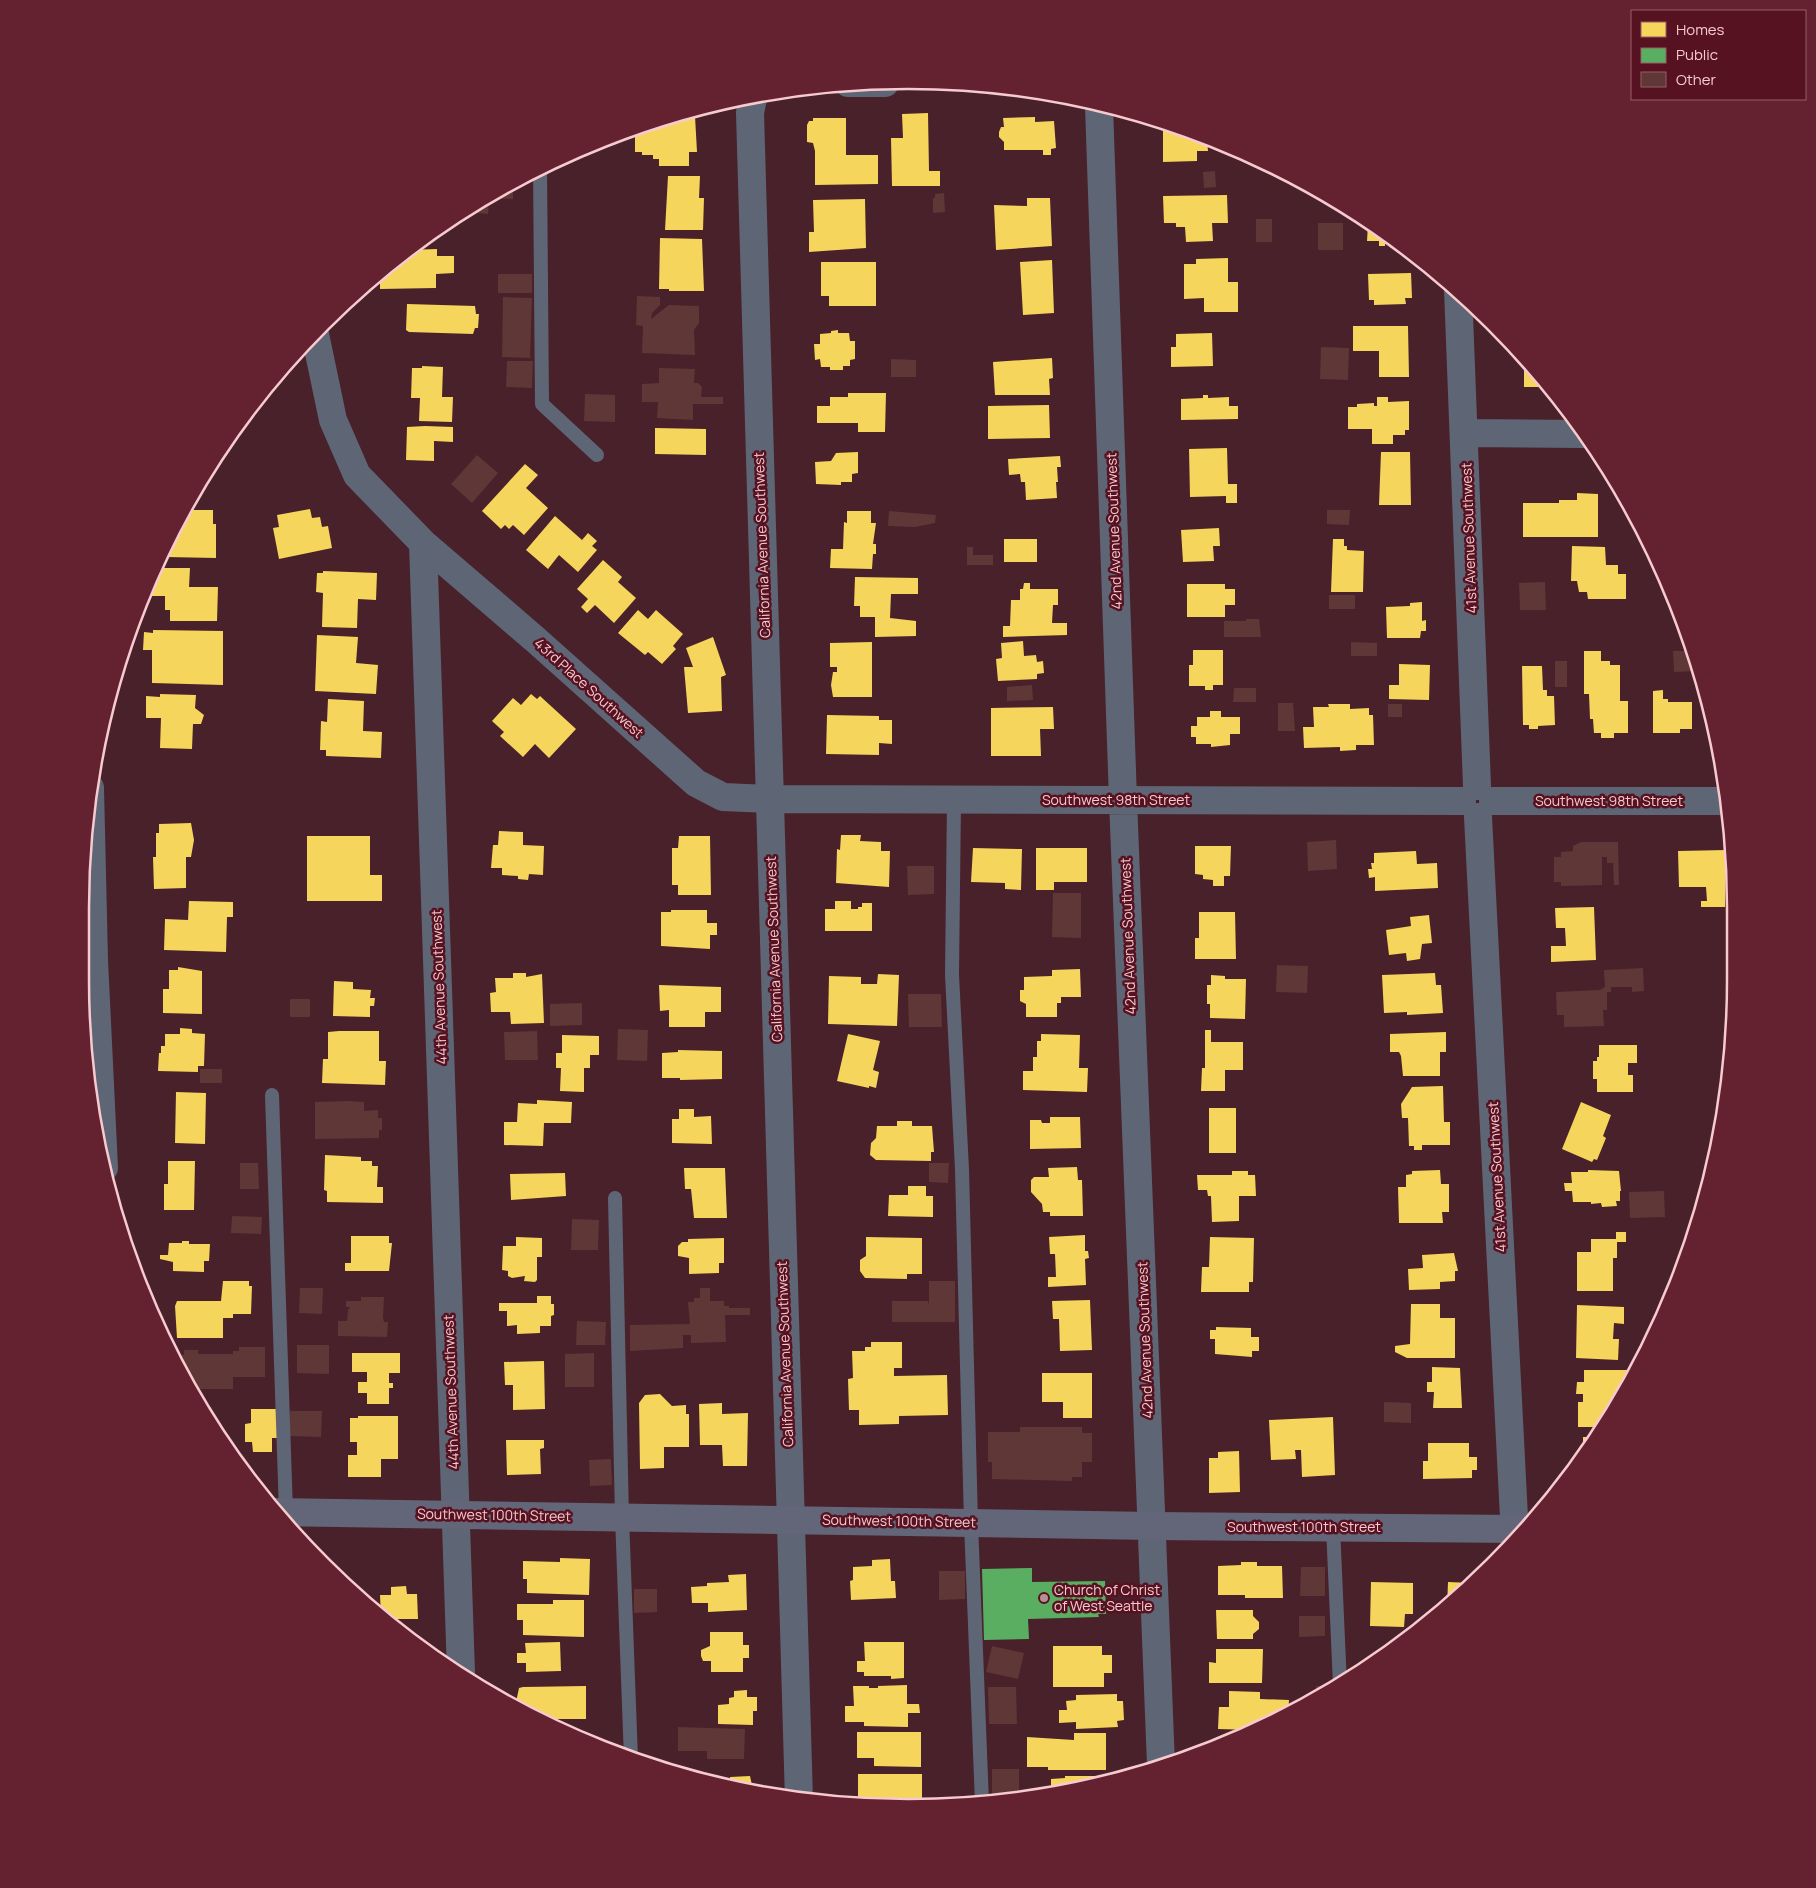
<svg xmlns="http://www.w3.org/2000/svg" width="1816" height="1888" font-family="Manrope,sans-serif">
	<rect width="100%" height="100%" fill="#48212a"/>
	<!-- homes -->
	<path fill="#f6d55c" d="M928,113L929,171H940V186H892L891,138H903L902,114Z
		M678,114L695,116L697,152H689V166H659V159H653V155H642V152H635V136H638V129Z
		M1035,117V122L1054,121L1056,148L1051,149V155H1043V150H1004V142L999,137V132L1001,127H1004L1003,118Z
		M813,118H846V155H878V184L815,185V151L813,143L807,142V125L809,121H813Z
		M1163,122L1174,124L1207,139L1208,151H1197V161L1163,162Z
		M668,176H700L699,198H704L703,230H665Z
		M1227,195L1228,223H1212L1213,241L1186,242L1185,227H1176V223H1164L1163,196Z
		M1027,198H1050L1052,246L996,250L994,205L1027,206Z
		M865,199L866,248L809,252V232H814L813,200Z
		M1368,224L1379,232L1392,241H1385V246H1379V241H1367Z
		M660,238L702,239L704,291H669V289H659Z
		M437,249V256H454V273L436,274V288L380,289V273L394,260H408V250Z
		M1228,258V282H1238V312H1204V298L1184,299V264H1196V259Z
		M1052,260L1054,313L1023,315L1020,262Z
		M821,262H876V306H829V296H821Z
		M1411,273L1412,298H1405L1406,304L1374,305V300H1369L1368,274Z
		M407,304L475,306L476,314H479L478,328H475L473,334L409,332L406,330Z
		M1353,326H1408L1409,377H1379V351H1353Z
		M838,330V333H849L850,341H855V359L850,360V366H843V370H830V367H821L820,359L815,360L814,344H820V334L831,333V331Z
		M1212,333L1213,366L1171,367V347H1176V334Z
		M1052,358L1053,378L1049,379L1050,395H995L993,362Z
		M422,366L443,367L442,397H453L452,422L419,421L420,398H411L412,368H422Z
		M1524,369H1532L1549,387H1524Z
		M848,393H886L885,432H858V423H817V406H830V397H848Z
		M1203,395H1208V398L1229,397V406H1238V419L1181,420V399L1203,398Z
		M1377,397H1388V402L1409,401V430H1405V435H1393V444H1372V429H1348V407H1357V404L1374,403V406H1377Z
		M1049,405L1050,438L988,439V406Z
		M425,426L453,427V442L434,441V461L406,460L407,427Z
		M655,428L706,429V455L655,454Z
		M1227,448L1228,484H1237V503H1226V496L1190,497L1189,449Z
		M858,452V473L852,474V482H841V485L816,484L815,462L831,461L836,453Z
		M1381,452H1410L1411,505H1379Z
		M1060,456L1061,467H1057L1058,482H1056L1057,498L1026,500L1025,482H1021L1020,474L1009,475L1008,459Z
		M525,464L538,475L526,488L548,508L524,535L513,525L509,529L505,525L501,529L482,511Z
		M1577,493L1598,494V537H1523V503H1559V500H1577Z
		M185,508H187V510H213V524H216V558L166,557V549Z
		M310,509L312,518L320,517L322,527L328,526L332,548L279,559L273,528L279,527L277,515Z
		M847,511H871V523H876L873,544H876V554H873L872,569L830,568L831,549H843L844,522L847,523Z
		M555,516L582,540L588,533L597,541L592,546L597,550L578,572L559,555L548,569L526,550Z
		M1219,528L1220,546H1213L1214,561L1183,562L1181,530Z
		M1645,533L1650,542L1653,548H1645Z
		M1004,539H1037V562H1004Z
		M1333,539H1344V546H1347V550L1364,551L1363,592H1331Z
		M1572,546L1605,547L1606,565H1618V574H1626V599H1588L1587,592H1579L1577,581H1571Z
		M603,560L622,577L618,582L636,598L614,623L595,605L587,613L581,607L588,599L577,589Z
		M158,568H190L189,587H218L217,621H170V610H165V596H145Z
		M323,571L377,573L376,600L358,599L357,628L322,627L323,593L316,592L317,573H323Z
		M855,577L918,578V594H891L890,618L916,621V636L875,637V617H860V606H854Z
		M1024,583H1030V589H1058V605H1053L1052,623H1067V635L1003,637V626H1010L1011,600H1020V589H1023Z
		M1187,584H1225V589H1235V605H1225V617H1187Z
		M1422,602V621L1426,620V631H1421L1420,638H1387L1386,607L1410,606V603Z
		M638,610L648,619L656,610L683,634L673,646L676,649L662,664L648,652L645,655L618,633Z
		M153,630L223,631V685L152,683V650H143L144,632L153,633Z
		M317,635L358,637L356,663L378,665L376,694L315,691Z
		M713,637L726,675L721,677L722,711L688,713L684,667H693L686,648Z
		M1023,641L1024,656L1036,655L1037,662L1043,661L1044,673L1037,674V679L998,681L996,659L1002,658L1001,643Z
		M872,642V697H833L831,685L833,672H837V667H830V643Z
		M1193,650H1223V685H1213V690H1205V686H1189V665H1193Z
		M1584,651H1601V661H1610V665H1620V701H1628V733H1614V738H1601V733H1594L1593,719H1590L1589,694H1584Z
		M1399,664L1430,665L1429,700L1389,699V685H1399Z
		M1522,666H1542L1543,690H1547V696H1554L1555,725L1538,726V729H1529V725H1523Z
		M1663,690V699H1668V702H1692V729H1680V733H1653V691Z
		M160,694L196,695L195,708L204,715L201,724H193L192,749L160,748L161,718H146V696L160,697Z
		M531,694L537,699L540,696L576,729L549,758L535,744L523,757L500,736L504,732L492,721L513,698L521,705Z
		M328,699L364,701L363,731L382,732L381,758L326,756V750H320L321,721L327,722Z
		M1328,704H1350V709L1369,708V715H1373L1374,745H1356V750L1340,751V747L1304,748L1303,727H1314L1313,707H1329Z
		M1053,707L1054,729H1040L1041,756H991V708Z
		M1210,711H1221V717H1240V734H1230V745L1211,747V744H1196V737H1191V726H1197V717H1210Z
		M827,715L879,716V720H892V744L879,743V755L826,754Z
		M191,823L194,840L191,857H186V888L154,889L153,857H156V833H159V824Z
		M499,831L523,832V845L544,846L543,875L529,874L528,880L518,879V876L502,875V868H491L493,845H498Z
		M841,835H861L860,841L881,842V851H890L889,887L836,883L837,849L840,850Z
		M307,836H370V875H382V901H307Z
		M679,836H710L711,895H678V885H672V848H678Z
		M1195,846H1231L1230,876H1224V886H1213V880L1203,879V875L1195,874Z
		M973,848L1022,849L1021,890L1005,889V883L971,882Z
		M1036,848H1087V882H1054V890H1036Z
		M1726,850L1725,907H1701V901H1707L1706,887H1679L1678,851Z
		M1416,851L1417,864L1437,863L1438,888L1375,891V877L1369,878L1368,869H1372L1371,863H1374V853Z
		M189,901L233,902V917H227L226,952L164,950L165,919L188,920Z
		M835,901H851V909H858V907H862V903H872V931H825V909H835Z
		M1594,907L1596,960L1551,962V946H1566L1565,928H1556L1555,908Z
		M671,910H707V923H717V935H710V949L661,946V912H671Z
		M1199,912H1235L1236,959H1195V938H1199Z
		M1429,915L1432,943L1422,944L1420,959L1407,961L1406,953L1389,955L1386,930L1411,926L1410,917Z
		M178,967L202,971V1014L163,1013V989H169V970H178Z
		M1080,969L1081,997H1061V1003H1057V1017H1026V1004L1020,1001V990H1024V977L1052,976V970Z
		M513,973H526V977L542,974L544,1023L511,1024L510,1012H491L490,993L496,992L495,978H513Z
		M1435,973L1436,985H1441L1443,1013L1407,1015V1012L1384,1013L1382,975Z
		M878,974L899,975L897,1026L828,1024L829,976L861,977V984H877Z
		M1211,975L1225,976V979H1246L1245,1019L1210,1018V1004H1207V985H1211Z
		M334,981L353,982V989L371,990L370,998H375L374,1006H370V1017L333,1016Z
		M659,985L721,987V1012H705V1027H669V1010L660,1011Z
		M180,1028L192,1029V1033L205,1034L204,1066H198V1072L158,1071L159,1053H161V1046H165V1034H180Z
		M1205,1030H1211V1042H1243V1070H1225V1091H1201L1202,1068H1205Z
		M339,1031H379V1061H386L385,1085L322,1083L323,1059H328V1032Z
		M1446,1032V1052H1440V1076H1403L1401,1056L1399,1052H1390V1034Z
		M848,1034L880,1041L873,1070L879,1072L876,1088L869,1086V1088L837,1081Z
		M1041,1034L1080,1035L1079,1068H1088L1087,1092L1023,1090V1071H1033V1057H1037V1041H1041Z
		M562,1035L599,1036V1055H590V1068H584V1092L560,1091L561,1068H556V1053H562Z
		M1599,1045H1637V1063H1628V1075H1633V1092H1597V1079H1593V1061H1597V1057H1599Z
		M678,1050L722,1051V1079L680,1080V1078H662V1053L678,1052Z
		M1443,1086L1444,1122H1450V1145H1422V1150H1414V1146H1409L1408,1118H1402L1401,1104L1412,1087Z
		M176,1092L206,1093L205,1144L175,1143Z
		M537,1100L572,1102L571,1123H544L543,1146L504,1145V1122H517L518,1103L537,1104Z
		M1581,1102L1611,1115L1603,1136L1606,1138L1597,1160L1594,1159L1592,1162L1562,1149Z
		M1209,1108H1236V1153H1209Z
		M679,1109H694V1117L711,1116L712,1144L672,1143V1119H679Z
		M1050,1117H1080L1081,1148L1030,1149V1120H1041L1042,1123H1050Z
		M897,1121H912V1126H932L934,1152H931V1161L876,1160L870,1155L871,1143L876,1138L877,1126H897Z
		M325,1155L361,1157V1161H372V1166H378L377,1187H383V1203L327,1202V1191L324,1190Z
		M168,1161H195L194,1210H164V1184H168Z
		M1077,1167L1078,1180H1082L1083,1216H1050V1212H1043L1042,1204L1031,1192V1180L1034,1177H1049L1048,1168Z
		M684,1168H725L727,1218H694L691,1189H685Z
		M1440,1170L1441,1184H1449V1212H1442L1443,1223H1399L1398,1187H1406V1175L1412,1174V1171Z
		M1588,1170L1619,1171L1621,1191H1620V1201H1616L1617,1206L1602,1207L1601,1203L1591,1204V1202H1573L1572,1191H1565L1564,1183H1572L1571,1172H1588Z
		M1232,1171H1248V1175H1255L1256,1196H1239V1221L1212,1222L1211,1196H1208L1207,1190H1198L1197,1175H1232Z
		M565,1173L566,1196L511,1200L510,1174Z
		M908,1186H926V1196H933V1217L888,1216L889,1195H908Z
		M1616,1232H1626V1242H1617V1258H1613V1291H1577V1252H1591V1239H1616Z
		M1085,1235V1251H1088L1089,1258L1085,1259L1086,1285L1048,1287V1277H1056L1055,1254H1050L1049,1237Z
		M351,1236H389V1243H392L389,1271H345V1263H351Z
		M516,1237L542,1238V1257H537V1280L535,1282L524,1281L525,1276L512,1278L508,1276V1271L502,1270L503,1246H516Z
		M866,1237L922,1238V1274H907V1279L865,1278L860,1271V1260L866,1256Z
		M1210,1237L1254,1238L1253,1282H1249V1292H1201L1202,1267H1209Z
		M724,1238V1263H719V1273L689,1274V1258L678,1256V1246L682,1242H688V1239Z
		M182,1241H189V1244H210L209,1261H204V1272L173,1271V1262L160,1259V1255H168L169,1243H182Z
		M1454,1253L1458,1271H1455V1281L1440,1282V1289L1409,1290L1408,1269L1423,1268L1422,1255Z
		M223,1281H249V1286H252L251,1314H233V1318H223V1338H177L175,1306L177,1301H221Z
		M537,1296H551V1304H554V1315L551,1316V1326H540V1333L517,1334V1325L507,1326V1311H499V1303H537Z
		M1090,1300L1092,1350L1060,1351L1059,1319H1053L1052,1301Z
		M1411,1304H1440V1318H1455V1358H1407L1395,1352V1346L1410,1344Z
		M1577,1305L1624,1307V1324L1614,1323L1613,1339H1619L1618,1360L1576,1358Z
		M1216,1327L1251,1328V1337H1259V1351H1252V1357L1215,1354V1339H1210V1330H1216Z
		M871,1342H902V1368H894V1376L947,1375L948,1415L899,1416V1424L859,1425V1410H849L848,1379L853,1378L852,1351H865V1347H871Z
		M352,1353H400V1373H389V1383H393V1388H389V1404H367V1393H358V1382H367V1372H352Z
		M544,1361L545,1409L513,1410V1385H505L504,1362Z
		M1432,1367L1460,1368L1462,1408H1433L1434,1392H1427V1382H1432Z
		M1584,1370H1628V1383L1600,1427H1578V1402H1583V1394H1576L1577,1382H1584Z
		M1042,1373H1092V1418H1063V1402H1042Z
		M660,1394L672,1406L686,1405V1414H689V1447H664V1468L640,1469L639,1403L645,1395Z
		M722,1403V1414L748,1413L747,1466H723L722,1445H700L699,1404Z
		M251,1409H277V1438H272V1452H253L252,1442H245V1424L251,1423Z
		M358,1416H398V1459H381V1477H348V1455H357V1442H350V1418H358Z
		M1333,1417L1335,1475L1302,1477L1301,1450H1295L1296,1459L1271,1460L1269,1420Z
		M1583,1437H1594L1575,1468V1455L1580,1453V1447H1583Z
		M506,1440H544V1448L540,1449L541,1474L507,1475Z
		M1428,1443H1469V1457H1477V1470H1472V1478L1423,1479V1461H1428Z
		M1239,1451L1240,1492L1209,1493V1458H1218V1452Z
		M560,1558L590,1559L589,1595L527,1593V1579H523V1561L560,1562Z
		M890,1559L891,1581H895L896,1598L851,1600L850,1581L853,1580V1567L872,1566V1560Z
		M1241,1562H1257V1566H1282L1283,1598H1245V1595H1218V1566L1241,1565Z
		M746,1574L747,1610L708,1612V1603H692L691,1587L707,1586V1583L729,1582L728,1575Z
		M1371,1582L1413,1583V1614H1405L1404,1627L1370,1626Z
		M1448,1582L1472,1583L1447,1608Z
		M406,1586L407,1594H417L418,1619H386L381,1616L380,1595H391V1587Z
		M553,1600H584V1637L523,1635V1620H517V1604H553Z
		M1216,1610H1253V1616L1259,1622V1629L1253,1634V1639H1217Z
		M710,1632H743V1645H749V1658H743V1672H711V1661H703L701,1656V1650L710,1646Z
		M560,1642L561,1671L526,1672V1663H517V1653H526L525,1643Z
		M864,1642H904V1678L891,1679V1676H864V1672H857V1661H865Z
		M1053,1646H1102V1655H1112V1673H1104V1687H1053Z
		M1216,1649H1263L1262,1683H1209V1662L1216,1663Z
		M907,1685V1704H919L920,1713H908V1727L864,1726V1722H845V1706H854L853,1686H869V1688H878V1686Z
		M586,1686V1719H542L518,1708L516,1702L519,1688L523,1687Z
		M747,1690V1697H757V1711H753V1725L718,1724V1705L729,1704V1698L734,1697V1691Z
		M1229,1691L1260,1692V1699L1289,1700L1288,1714L1255,1730L1218,1729L1219,1707H1229Z
		M1117,1694V1701H1123L1124,1720L1117,1721L1118,1727L1076,1729V1722L1059,1723V1710H1067L1066,1701L1076,1700V1695Z
		M857,1732H921V1767L874,1766V1758H857Z
		M1074,1733H1106V1770H1048V1767H1027V1737L1074,1740Z
		M858,1774H922V1805L875,1803V1800H858Z
		M750,1776L753,1790L730,1785V1777Z
		M1065,1776H1098V1778L1109,1777L1110,1782L1051,1791V1779L1065,1778Z"/>
	<!-- public -->
	<path fill="#5aae61" d="M1032,1568V1582L1105,1581L1106,1614H1098L1099,1617L1028,1619L1029,1639L984,1640L982,1569Z"/>
	<!-- building -->
	<path fill="#5f3737" d="M1215,171L1216,187L1204,188L1203,172Z
		M513,183V199L489,198Z
		M944,193L945,212L933,213V198H935V194Z
		M483,202L489,203L488,214L467,212Z
		M1256,219H1272V242H1256Z
		M1318,223H1343V250H1318Z
		M498,274H532V293H498Z
		M637,296L660,297V305L652,313L651,319L669,305L699,306V323L694,330L695,355L642,353L643,326L636,325Z
		M503,297L532,298L530,358L502,357Z
		M1321,347L1349,348L1348,380L1320,379Z
		M891,359L916,360V377H891Z
		M507,361H533L532,388L506,387Z
		M659,368L695,369L694,383H698L702,387L701,397H723V404H693V420L657,418L658,402H642V384L659,383Z
		M585,394L615,395V422L584,421Z
		M477,455L498,473L472,503L451,484Z
		M1327,510H1350L1349,525L1327,524Z
		M889,511L936,515L935,523L915,527L888,526Z
		M967,547H973V555H993V565H967Z
		M1545,582L1546,610H1520L1519,583Z
		M1329,595H1355V609H1329Z
		M1246,619H1259L1261,637H1224V621H1246Z
		M1351,642L1377,643V656H1351Z
		M1673,651H1692L1698,671L1674,672Z
		M1555,661H1567V687H1555Z
		M1032,685L1033,700L1007,701V687Z
		M1234,688H1256V702H1233Z
		M1278,703H1293L1295,731H1278Z
		M1388,704H1402V717H1388Z
		M1336,840L1337,869L1308,871L1307,842Z
		M1581,842H1618L1619,885H1614L1613,863H1607V857H1602V885L1561,886V882H1554V857H1561V852L1573,851V846Z
		M907,866H934V894L908,895Z
		M1053,893H1081V938L1052,937Z
		M1277,965L1308,966L1307,993L1276,992Z
		M1643,968L1644,991L1632,992V987H1611V992H1607V1010H1603L1604,1026L1564,1027V1015H1557L1556,992L1600,990L1605,987L1604,970Z
		M908,994H941L942,1027H909Z
		M290,999H310V1017H290Z
		M582,1003V1025L550,1026V1004Z
		M618,1029L648,1030L647,1061L617,1060Z
		M537,1031L538,1060H505L504,1032Z
		M200,1069H222V1083H200Z
		M347,1101L364,1102V1111L378,1110V1118H382V1130H379V1138L315,1139V1102Z
		M240,1163H258L259,1189H240Z
		M929,1163H949L948,1183L929,1182Z
		M1664,1191L1665,1217L1630,1218L1629,1192Z
		M232,1216L262,1217L261,1234L231,1233Z
		M572,1219L599,1220L598,1250H571Z
		M929,1281H955V1322H892V1301H928L929,1305Z
		M300,1288H323L322,1314L299,1313Z
		M700,1288H710V1301H724V1306H729V1308H750V1315H725L726,1342L691,1343V1335H683V1348L630,1351V1325L690,1324L688,1302H694V1298H700Z
		M361,1297H384L383,1317L384,1322H388L387,1337L338,1336V1321H347L348,1310L350,1307H346V1301H361Z
		M577,1321L606,1322L605,1345H576Z
		M297,1345H329V1374L297,1373Z
		M239,1347H265V1377H233V1389H192L179,1364V1355H184V1350H198V1354H233V1351H239Z
		M594,1353V1387H565V1354Z
		M1384,1402L1411,1403V1423L1384,1422Z
		M290,1411H322L321,1437L290,1436Z
		M1020,1427H1082V1433H1092V1462H1082V1477H1072V1481L992,1479V1462H988V1432H1020Z
		M611,1459L612,1485L590,1486L589,1460Z
		M1301,1567H1325V1596H1300Z
		M939,1571H965V1599L939,1600Z
		M634,1589H657V1612L634,1613Z
		M1299,1616H1325V1636L1299,1637Z
		M992,1646L1024,1653L1018,1679L986,1672Z
		M1316,1686H1331V1690L1317,1698Z
		M988,1687H1016L1017,1724H989Z
		M678,1727L745,1729L744,1759H707V1751H678Z
		M992,1769H1019V1794H992Z"/>
	<g fill="none" stroke-linecap="round" stroke-linejoin="round">
		<!-- lane -->
		<path stroke="#5e6676" stroke-width="14" d="M540,166L542,404L597,455
			M954,800L952,975L962,1169L971,1523L982,1803
			M272,1095L286,1512
			M615,1198L622,1517L631,1759
			M1333,1527L1340,1685"/>
		<!-- street -->
		<path stroke="#5e6676" stroke-width="28" d="M848,83H885
			M753,98L750,113L799,1801
			M1099,106L1123,800L1161,1765
			M1458,289L1477,786
			M315,334L333,420L357,475L423,543L461,1673
			M1465,433L1583,434
			M423,543L537,641L696,783L723,797L769,799L1462,801
			M90,788L94,960L104,1168
			M1493,801H1726
			M1478,817L1515,1537"/>
		<!-- secondary -->
		<path stroke="#626678" stroke-width="28" d="M274,1512L1152,1526L1523,1529"/>
	</g>
	<!-- markers -->
	<circle fill="#b98f95" stroke="#571222" stroke-width="2" cx="1044" cy="1598" r="5"/>
	<g text-anchor="middle" stroke-width="5" stroke-linejoin="round" paint-order="stroke">
		<!-- street labels -->
		<g font-size="14" fill="#f6cace" stroke="#571222">
			<text transform="translate(1114 531) rotate(-92)" y="5">42nd Avenue Southwest</text>
			<text transform="translate(1469 538) rotate(-92)" y="5">41st Avenue Southwest</text>
			<text transform="translate(762 545) rotate(-92)" y="5">California Avenue Southwest</text>
			<text transform="translate(589 688) rotate(42)" y="5">43rd Place Southwest</text>
			<text x="1116" y="805">Southwest 98th Street</text>
			<text x="1609" y="806">Southwest 98th Street</text>
			<text transform="translate(1128 936) rotate(-92)" y="5">42nd Avenue Southwest</text>
			<text transform="translate(774 949) rotate(-92)" y="5">California Avenue Southwest</text>
			<text transform="translate(439 987) rotate(-92)" y="5">44th Avenue Southwest</text>
			<text transform="translate(1497 1177) rotate(-93)" y="5">41st Avenue Southwest</text>
			<text transform="translate(1145 1340) rotate(-92)" y="5">42nd Avenue Southwest</text>
			<text transform="translate(785 1354) rotate(-92)" y="5">California Avenue Southwest</text>
			<text transform="translate(451 1392) rotate(-92)" y="5">44th Avenue Southwest</text>
			<text transform="translate(494 1515) rotate(1)" y="5">Southwest 100th Street</text>
			<text transform="translate(899 1521) rotate(1)" y="5">Southwest 100th Street</text>
			<text x="1304" y="1532">Southwest 100th Street</text>
		</g>
		<!-- poi labels -->
		<g font-size="14" fill="#f6cace" stroke="#571222" text-anchor="start">
			<text x="1054" y="1595">Church of Christ<tspan x="1054" dy="16">of West Seattle</tspan></text>
		</g>
	</g>
	<!-- crop -->
	<path d="M0 0H1816V1888H0ZM908 89H908A819 819 0 0 1 1727 908V980A819 819 0 0 1 908 1799H908A819 819 0 0 1 89 980V908A819 819 0 0 1 908 89Z" fill="#642130" fill-rule="evenodd"/>
	<path fill="none" stroke="#f6cace" stroke-width="2.5" d="M908 89H908A819 819 0 0 1 1727 908V980A819 819 0 0 1 908 1799H908A819 819 0 0 1 89 980V908A819 819 0 0 1 908 89Z"/>
	<!-- legend -->
	<rect x="1631" y="10" width="175" height="90" fill="#571222" stroke="#975c67"/>
	<rect x="1641" y="22" width="25" height="15" fill="#f6d55c" stroke="#975c67"/>
	<text x="1676" y="35" font-size="15" fill="#f6cace">Homes</text>
	<rect x="1641" y="48" width="25" height="15" fill="#5aae61" stroke="#975c67"/>
	<text x="1676" y="60" font-size="15" fill="#f6cace">Public</text>
	<rect x="1641" y="72" width="25" height="15" fill="#5f3737" stroke="#975c67"/>
	<text x="1676" y="85" font-size="15" fill="#f6cace">Other</text>
</svg>
